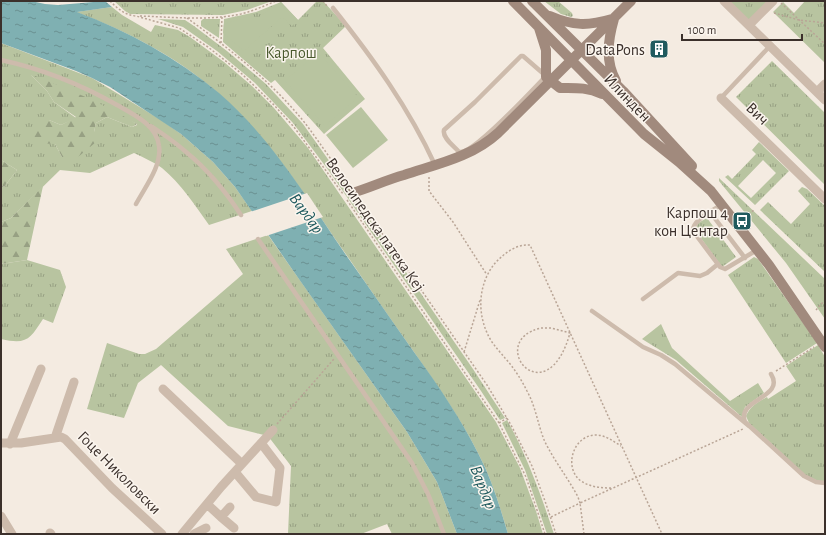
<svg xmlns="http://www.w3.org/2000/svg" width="826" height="535" font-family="'Alegreya Sans',sans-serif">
	<defs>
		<pattern id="grass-tufts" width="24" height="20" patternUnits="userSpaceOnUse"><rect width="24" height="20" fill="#b8c4a0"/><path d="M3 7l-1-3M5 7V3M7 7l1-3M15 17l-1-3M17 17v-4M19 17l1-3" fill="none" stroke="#97a083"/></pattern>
		<pattern id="forest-firs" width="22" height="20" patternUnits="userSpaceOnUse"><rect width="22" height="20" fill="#b8c4a0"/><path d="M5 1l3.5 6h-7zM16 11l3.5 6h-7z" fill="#97a083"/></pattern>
		<pattern id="water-ripples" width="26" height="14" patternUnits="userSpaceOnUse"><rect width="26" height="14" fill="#7fb0b2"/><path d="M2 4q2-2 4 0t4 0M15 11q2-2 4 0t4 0" fill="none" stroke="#699091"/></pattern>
	</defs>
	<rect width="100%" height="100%" fill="#f4ebe1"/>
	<!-- grass -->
	<path fill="url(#grass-tufts)" fill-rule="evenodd" d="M114,1H272L247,10L223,15L130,14L125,11Z
		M317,1H323L346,26L323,48L365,99L324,134L275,80L271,83L223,42L224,19L256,12L281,2L298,20Z
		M544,1H558L572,13L573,16L571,17L561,14Z
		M724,1H773L749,25Z
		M805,1H825V63L773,12L783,2L794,13Z
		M112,7L122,15L151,32L155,25L178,30L190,37L224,62L252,86L274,108L308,148L496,422L520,468L536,511L543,534H508C500,507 492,480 479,455C461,419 437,385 414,352C392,321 371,291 350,260C309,202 272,140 218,93C177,57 127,31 76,12Z
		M158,19L185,20L194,26L227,51L266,84L303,124L330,162L473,369L505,418L500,420L481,391L329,171L293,123L255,83L217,51L183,27Z
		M203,19H220L219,38L201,26V21Z
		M1,43L92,78L161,120L181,134L213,162L235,187L252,211L209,225C195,205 181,184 162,168C154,162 144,158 134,153L90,173L60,170L11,218L1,222V184L4,187L17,170L1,160ZM31,75L137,124V125L132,127L107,117L96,123L94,132L62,157L55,144L49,120L61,125L76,118L54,102L47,91Z
		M772,61L825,113V185L736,97Z
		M759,142L789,171L755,205L725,177L728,175L732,179L756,154L752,150ZM763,160L776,173L751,198L738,186Z
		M719,178L825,279V319L786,263L719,181Z
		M802,187L807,189L825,206V272L760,210L768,202L791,224L810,204L798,191Z
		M707,218L736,257L722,267L695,230L698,223Z
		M268,235L407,432L437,482L457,534H392L387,524L361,534H288L291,466L268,436L228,426L161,365L138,383L124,418L87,409L107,343L139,354H145L156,349L243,274L226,249Z
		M754,257L758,259L817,343L786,363L728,275Z
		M27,260L60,270L66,287L53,323L43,319C30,339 27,345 1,339V264Z
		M661,324L672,348L730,401L758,383L764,393L745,407L742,417L676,360L642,339Z
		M818,345L825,357V481H818L805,475L749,423L746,416C750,406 758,402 767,397L768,399L796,381L786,366Z
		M507,420C527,456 541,495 554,534H547L525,470L502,423Z"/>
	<!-- forest -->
	<path fill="url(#forest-firs)" d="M30,74C69,89 102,103 137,124L132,127L107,117L96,123L94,132L96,142L78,157H62L55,144L32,143L29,130L42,120H49L61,125L76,117L54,102L47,91Z
		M1,160L17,170L4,187L1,184Z
		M43,186L27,260L1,264V222L11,218Z"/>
	<!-- garden -->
	<path fill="#b8c4a0" d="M281,2L298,20L292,26L282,17L244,51L223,33L224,24L247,17H259Z
		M318,52L358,97L325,126L285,81Z
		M361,107L388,140L353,168L326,135Z"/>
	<!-- water -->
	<path fill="url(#water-ripples)" d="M1,1H31L45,4L58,5L105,1L112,7L77,12C128,31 177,58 219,93C271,138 307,198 346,255C369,287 391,320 414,352C438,385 461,419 479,455C492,480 500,507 508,534H457L437,482L407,432L301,282L235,187L213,162L181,134L110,87L92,78L76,71L1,43Z"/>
	<!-- pier -->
	<path fill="#f4ebe1" d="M307,193L323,217L266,236L250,212Z"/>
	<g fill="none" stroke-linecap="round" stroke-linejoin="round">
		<!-- path -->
		<path stroke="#b9a596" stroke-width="1.5" stroke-dasharray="2 2" stroke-linecap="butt" d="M110,1C118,9 125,15 136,16L179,28L208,47L242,74L274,105L294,127L343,194
			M323,1L327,6
			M781,3L825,44
			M774,13L799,20L825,23
			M140,16C173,17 208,21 241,14C253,11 264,6 276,1
			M187,18C230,49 272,82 305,123C320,143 334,164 349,185
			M221,43L222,17
			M429,177V191L453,222L487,275
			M347,200L499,423L526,477L545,534
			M359,200L487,385L511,425L532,466L545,501L556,534
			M746,217L755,209
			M816,310L825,300
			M541,328H551L570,333C546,418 484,341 541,328Z
			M464,352L480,300
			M776,371L814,347
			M499,423L507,418
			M277,424L334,359
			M611,488C601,488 590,487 581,481C563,468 573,435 596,435C605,435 613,441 621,446
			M551,517L580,503L578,497C568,478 555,462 545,442C538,426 536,407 527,391C521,379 514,368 505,358C501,353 496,348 492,342C476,317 477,284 496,262C505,253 516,244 530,245L662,534
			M584,534L580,503L743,429"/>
		<!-- lane -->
		<path stroke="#cdbbac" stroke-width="4.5" d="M333,8C372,57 409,108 435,165
			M521,56H523L546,76C533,89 473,155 459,152C454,146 442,138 444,130L475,102Z
			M1,60C43,69 80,84 117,105C133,114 157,125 159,146C162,166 145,187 136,204
			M721,98L770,46
			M151,126C163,134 175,142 186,152C207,169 226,192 241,215
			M722,204C714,210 692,220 693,231L720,267L725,269L757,250
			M710,212L745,258
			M258,239L412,463L428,494L444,534
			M643,299L678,273L700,276L707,273L718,264
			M592,311L643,347L661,355L675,364L749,426
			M771,374C786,398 736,399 745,422L804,476L816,482L825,483"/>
		<!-- street -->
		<path stroke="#cdbbac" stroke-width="9" d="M724,1L825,100
			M749,25L773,1
			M817,92L825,84
			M721,98L825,199
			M163,389L242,464
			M55,438L74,382
			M1,443H21L61,437L65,439L112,488L162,534
			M10,444L41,369
			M235,472L256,497L276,502L280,468L261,443
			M207,504L221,517L230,507
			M1,516L12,534
			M221,517L234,528
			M50,533L51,534
			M182,534L221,487L273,430
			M194,534L206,528"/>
		<!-- secondary -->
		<path stroke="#a18a7d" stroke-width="10" d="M513,1L644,134L679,162L711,191L769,265L825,347
			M532,1L623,91L692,166
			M550,16C573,26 588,26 612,19
			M614,19C608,40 605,61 616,81
			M539,28L546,50V77L560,88C575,88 587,87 602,94
			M352,193C369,188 386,180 404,175C437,164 472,157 498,133L631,1"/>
	</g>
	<!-- icons -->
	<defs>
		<symbol id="building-square" viewBox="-11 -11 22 22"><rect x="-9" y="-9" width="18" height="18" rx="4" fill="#1f5a5e" stroke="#fbf5ee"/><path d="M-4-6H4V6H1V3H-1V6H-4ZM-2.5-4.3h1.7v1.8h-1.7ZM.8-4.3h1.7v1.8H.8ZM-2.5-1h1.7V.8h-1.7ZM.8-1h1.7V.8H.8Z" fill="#fff"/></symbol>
		<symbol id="bus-square" viewBox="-11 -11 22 22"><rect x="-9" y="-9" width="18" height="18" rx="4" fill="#1f5a5e" stroke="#fbf5ee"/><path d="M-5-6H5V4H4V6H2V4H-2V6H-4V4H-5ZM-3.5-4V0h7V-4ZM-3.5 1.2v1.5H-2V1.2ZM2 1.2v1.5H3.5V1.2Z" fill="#fff"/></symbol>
	</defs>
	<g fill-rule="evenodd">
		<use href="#building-square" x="648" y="38" width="22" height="22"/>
		<use href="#bus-square" x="731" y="210" width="22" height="22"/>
	</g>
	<g text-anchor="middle" stroke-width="3" stroke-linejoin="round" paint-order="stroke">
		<!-- poi labels -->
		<g font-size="16" fill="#3b302b" stroke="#fbf5ee" text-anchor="end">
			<text x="645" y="55">DataPons</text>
			<text x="728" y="218">Карпош 4<tspan x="728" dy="18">кон Центар</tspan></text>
		</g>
		<!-- park labels -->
		<g font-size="16" fill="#4a5a2e" stroke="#fbf5ee">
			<text x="291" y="58">Карпош</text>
		</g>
		<!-- street labels -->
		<g font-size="16" fill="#3b302b" stroke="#fbf5ee">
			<text transform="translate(628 97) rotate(46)" y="6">Илинден</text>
			<text transform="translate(758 113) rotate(44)" y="6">Вич</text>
			<text transform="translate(376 224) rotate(55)" y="6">Велосипедска патека Кеј</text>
			<text transform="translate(120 472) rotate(45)" y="6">Гоце Николовски</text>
		</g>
		<!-- water labels -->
		<g font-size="17" font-style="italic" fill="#1f5a5e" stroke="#fbf5ee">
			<text transform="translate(307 213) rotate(54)" y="6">Вардар</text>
			<text transform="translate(484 487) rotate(68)" y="6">Вардар</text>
		</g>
	</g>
	<!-- border -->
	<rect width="826" height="535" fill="none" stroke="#3b302b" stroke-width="4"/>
	<!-- scale -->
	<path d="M682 34v6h120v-6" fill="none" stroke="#3b302b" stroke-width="2"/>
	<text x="688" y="34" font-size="12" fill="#3b302b" stroke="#fbf5ee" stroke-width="3" paint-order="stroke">100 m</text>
</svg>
